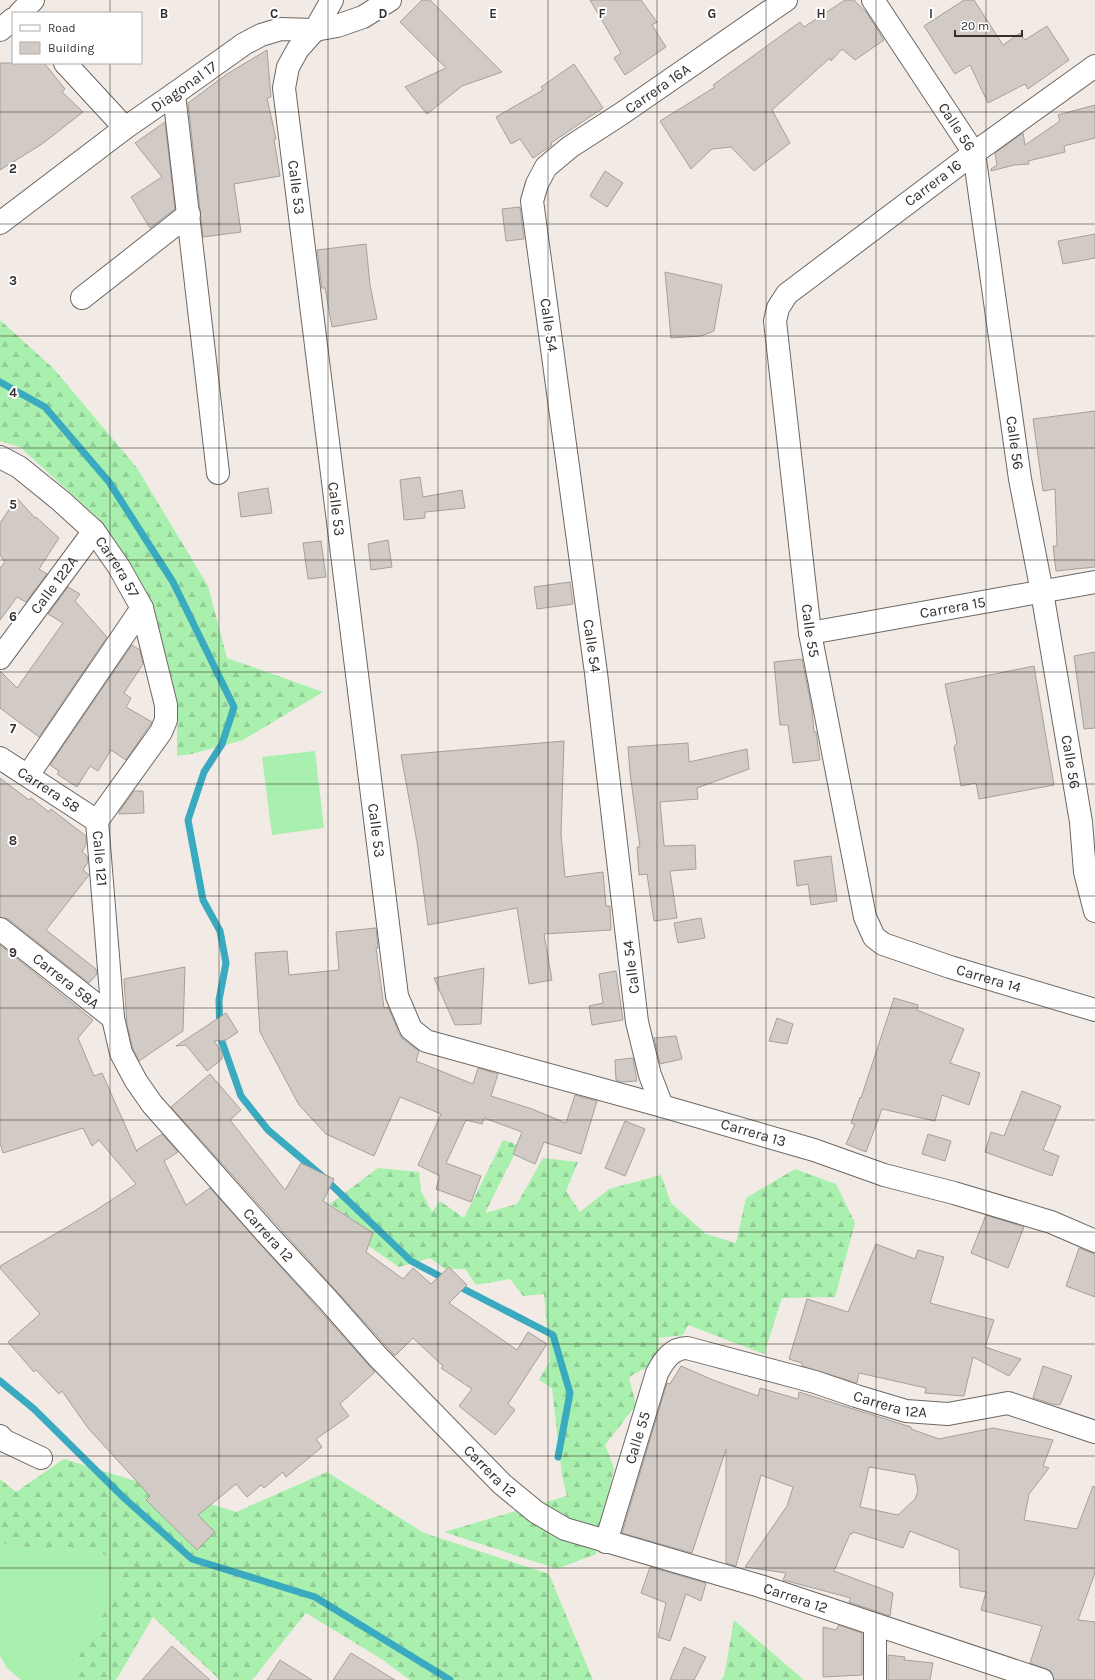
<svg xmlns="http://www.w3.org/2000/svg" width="1095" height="1680" font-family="Karla,sans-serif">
	<defs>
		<pattern id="forest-firs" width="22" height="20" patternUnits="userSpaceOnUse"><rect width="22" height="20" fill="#a9efae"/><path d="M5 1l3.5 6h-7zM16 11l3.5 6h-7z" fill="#92cd96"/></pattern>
	</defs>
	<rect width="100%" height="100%" fill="#f2ebe5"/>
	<!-- grass -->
	<path fill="#a9efae" d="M315,751L324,828L272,835L262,757Z
		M0,1543L42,1549L100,1552L126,1567L107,1608L65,1680H21L7,1668L0,1656Z"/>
	<!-- forest -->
	<path fill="url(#forest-firs)" d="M0,320L54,369L137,468L208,586L227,658L323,692L243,740L192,754L177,756V700L164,648L144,588L98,518L20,447L0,441Z
		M503,1140L519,1145L485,1213L517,1204L543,1158L578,1162L566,1191L580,1212L609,1189L661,1175L671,1203L706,1234L736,1243L746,1198L795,1169L836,1184L855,1223L835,1297L782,1298L764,1354L688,1325L683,1335L659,1338L658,1361L629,1377L636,1405L605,1445L614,1468L596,1554L557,1569L444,1532L567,1496L562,1475L552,1388L539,1380L550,1361L544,1294L523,1296L510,1279L476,1285L465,1269H445L430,1258L399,1267L367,1245L363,1227L330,1204L378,1168L419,1172L421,1191L432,1212L440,1201L464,1218Z
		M64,1459L236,1512L327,1472L424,1533L549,1574L593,1680H410L383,1660L306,1613L252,1680H220L153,1617L116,1680H65L107,1608L126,1567L100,1552L42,1549L0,1543V1479L16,1492Z
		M734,1620L804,1680H721L724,1676Z"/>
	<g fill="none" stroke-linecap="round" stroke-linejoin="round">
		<!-- stream -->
		<path stroke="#39aabf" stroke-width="7" d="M0,382L45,407L109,482L173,582L234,707L222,744L204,772L188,820L203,900L220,931L226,963L219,1000L220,1036L241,1096L268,1130L321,1175L411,1261L447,1280
			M456,1285L553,1335L570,1393L558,1457
			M0,1381L34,1409L123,1497L192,1559L315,1597L450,1680"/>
	</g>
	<!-- building -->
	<path fill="#d1cac5" stroke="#a69f9a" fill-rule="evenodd" d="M422,0H430L502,72L462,86L427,114L405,87L446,68L400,22Z
		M590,0H641L657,22L652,25L666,47L625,75L614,58L621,53Z
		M845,0H854L866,12L884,40L855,60L842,49L831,61L830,58L772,110L790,143L754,171L731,147L712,149L691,169L660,121L715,87L713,85L800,22L804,27Z
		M964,0H974L1003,45L1020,33L1025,40L1047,26L1069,60L1028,89L1025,84L988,103L970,65L955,74L924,26Z
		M267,50L271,97L267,98L276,139H274L280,176L234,184L241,232L203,237L188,103L227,74Z
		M0,63H44L65,89L62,92L83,112L42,144L0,170Z
		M574,64L603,108L551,143L552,145L533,158L520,139L511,144L496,117L543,90L541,87Z
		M1095,105V138L1064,146L1065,152L1028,161L1029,164L1014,165L991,171V169L997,165L995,153L1023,133L1025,145L1060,121L1058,115Z
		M165,122L175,209L150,228L131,197L162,177L135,143Z
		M605,171L623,183L607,207L590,196Z
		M520,207L524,239L506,241L502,209Z
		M1095,234V258L1063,264L1058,241Z
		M366,244L370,285L377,319L332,327L325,288H322L317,250Z
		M665,272L722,285L714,331L701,336L671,338Z
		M1095,411V567L1056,571L1053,546H1057L1055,489L1043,491L1033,419Z
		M420,477L423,497L462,490L465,508L425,512V518L404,520L400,480Z
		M268,488L272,513L241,517L238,493Z
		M17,498L35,518L36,517L59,538L39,569L47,574L26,602L17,597L0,620V568L5,562L0,555V523Z
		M388,540L392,567L371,570L368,544Z
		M321,541L326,577L308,579L303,543Z
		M570,582L573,604L537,609L534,587Z
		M68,587L80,594L75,601L107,637L39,737L0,708V671L17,688L63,623L48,614Z
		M132,645L140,650L143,664L124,693L131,698L126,707L152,722L126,760L111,750L98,771L90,766L77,787L57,774L59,771L50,765Z
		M1095,652V728L1084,729L1074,656Z
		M802,659L812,710L814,732H816L820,760L793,763L788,725H780L774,662Z
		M1034,666L1054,785L979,799L976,783L961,786L954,747L957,743L945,684Z
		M564,741L561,834L565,877L603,872L606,906H610L611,930L544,934L552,980L529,984L517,908L428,925L417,842L401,755Z
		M688,743L689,762L747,749L749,769L697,788L698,799L660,802L664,845L666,846L695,845L696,869L670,871L677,918L654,921L647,874L639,875L637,847H640L630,773L628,747Z
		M0,778L29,800L31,798L49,812L51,809L86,836V845L82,852L87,856L88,862L83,870L89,875L46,930L96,969L97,974L89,983L8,919L0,917Z
		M134,791H143L144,813L119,814V812Z
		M831,856L837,901L811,905L808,884L797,886L794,861Z
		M701,918L705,938L678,943L674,923Z
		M376,928L378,948H376L384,1008L388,1007L398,1030L397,1031L403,1039L419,1051L416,1061L473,1084L478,1068L498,1074L491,1096L532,1109L566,1123L575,1095L597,1101L581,1154L544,1142L535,1164L513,1154L522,1132L484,1118L482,1124L466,1120L446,1163L481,1176L471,1202L436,1189L440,1176L418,1165L441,1114L400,1097L374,1156L326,1134L299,1105L260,1032L255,953L287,951L289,975L339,970L336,932Z
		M0,945L93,1020L78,1038L94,1076L102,1073L137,1152V1150L162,1134L178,1152L164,1161L186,1205L210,1188L375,1372L340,1404L349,1416L316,1439L322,1447L286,1477L283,1472L264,1488L261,1485L247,1497L236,1484L198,1515L215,1532L197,1550L146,1500L150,1496L88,1428L62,1391L59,1394L36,1370L34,1372L8,1342L40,1314L0,1268V1266L93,1212L136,1184L99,1140L92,1146L83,1128L3,1153L0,1143Z
		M185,967L183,1031L139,1061L133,1049L127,1025L124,979Z
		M484,968L481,1024L455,1025L434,978Z
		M616,971L623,1020L592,1025L589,1006L603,1003L599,974Z
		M894,998L918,1005L917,1010L964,1029L950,1063L980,1073L969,1105L942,1095L935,1121L882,1109L866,1152L846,1144L855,1124L851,1123L860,1097L861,1098Z
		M226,1013L238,1032L226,1040L214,1041L222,1052V1059L207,1071L186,1045L176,1046Z
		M777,1018L793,1024L787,1044L769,1041Z
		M676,1036L682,1059L660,1064L654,1038Z
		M633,1058L637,1081L621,1082L616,1080L615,1060Z
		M210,1074L241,1110L230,1120L285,1190L301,1163L334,1179L323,1201L373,1233L366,1252L403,1279L413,1268L431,1284L449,1267L467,1285L449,1303L517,1350L528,1332L547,1344L508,1404L515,1410L495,1435L459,1406L472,1389L441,1368L443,1366L413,1338L396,1355H394L171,1107Z
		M1022,1091L1061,1106L1043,1150L1059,1156L1052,1176L985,1152L991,1132L1004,1136Z
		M625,1121L645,1129L625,1176L605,1168Z
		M928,1134L951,1141L945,1161L922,1154Z
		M986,1215L1024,1227L1008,1268L971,1253Z
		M876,1244L915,1259L918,1250L944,1257L930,1303L994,1320L985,1347L1021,1359L1009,1376L973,1357L964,1396L925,1393L926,1388L859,1373L857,1383L802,1366V1363L789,1359L807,1299L848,1312Z
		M1079,1248L1095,1254V1297L1066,1286Z
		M681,1366L713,1380L758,1396L760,1388L798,1399L799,1392L911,1427V1429L939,1439L993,1428L1053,1440L1043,1466L1049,1468L1029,1494L1024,1520L1077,1529L1093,1486L1095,1487V1573L1078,1620L1095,1622V1680H1054L1051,1671L1030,1663L1042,1626L981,1610L986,1592L960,1587L959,1550L910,1531L903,1548L853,1532L852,1534H850L834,1571L893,1593L890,1616L849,1602L851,1598L783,1580L786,1573L745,1567L787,1506L793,1487L761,1475L736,1566L726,1563V1449L692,1553L622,1533L667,1383L670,1384ZM869,1467L915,1475L918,1491L915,1499L898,1515L860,1507Z
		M1043,1366L1072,1376L1060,1405L1052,1404L1033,1398Z
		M650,1567L706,1583L701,1601L686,1594L670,1641L658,1637L666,1603L641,1593Z
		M839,1625L862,1633V1675L823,1677V1627L836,1630Z
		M172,1646L210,1680H142Z
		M684,1647L706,1657L694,1680H670Z
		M351,1653L395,1680H333Z
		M888,1655L905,1657L904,1660L933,1663L930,1680H888Z
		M280,1660L312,1680H267Z"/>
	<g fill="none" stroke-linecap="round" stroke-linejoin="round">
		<defs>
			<g id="minor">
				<path id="s1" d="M332,0L315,30L298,49L288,67L284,88L397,996L411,1029L426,1041L662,1106L814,1150L884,1175L954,1193L1051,1222L1095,1241"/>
				<path id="s2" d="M873,0L974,153L1020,479L1042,592L1081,822L1085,872L1095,911"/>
				<path d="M20,13L33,0"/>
				<path d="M0,30L13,19"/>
				<path d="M65,63L125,128"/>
				<path id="s3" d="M1095,66L974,153L787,294L778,308L775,321L810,633L865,917L874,937L883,944L950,967L1095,1010"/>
				<path d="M174,94L218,473"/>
				<path id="s4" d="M0,223L125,128L174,94L244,44L261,35L281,29L315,30L337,26L363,17L390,0"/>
				<path d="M82,298L189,214"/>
				<path id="s5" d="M0,457L19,467L61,501L94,531L119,567L142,608L166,705V720L161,732L97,821L113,1018L121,1053L136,1081L152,1104L268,1235L328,1300L378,1357L502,1484L536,1512L565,1529L760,1586L1042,1680"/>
				<path id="s6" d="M810,633L1095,582"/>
				<path id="s7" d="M0,658L94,531"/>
				<path id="s8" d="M0,758L97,821"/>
				<path d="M33,768L142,608"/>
				<path id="s9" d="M0,929L113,1018"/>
				<path id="s10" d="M662,1106L650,1075L637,1022L596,673L532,201L537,184L546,167L570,147L621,114L786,0"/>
				<path d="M0,1436L5,1441L41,1458"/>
				<path id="s11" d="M606,1542L657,1373C664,1360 672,1348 687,1348L815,1382L856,1396L906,1411L948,1414L1008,1403L1095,1432"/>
				<path d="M875,1625V1680"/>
			</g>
		</defs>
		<!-- minor casing -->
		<use href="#minor" stroke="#6d6763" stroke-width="24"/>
		<!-- minor -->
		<use href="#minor" stroke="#fff" stroke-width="22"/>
	</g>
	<!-- grid -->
	<path fill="none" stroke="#33302e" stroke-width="1" stroke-opacity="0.55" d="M110,0V13M219,0V1680M328,0V1680M438,0V1680M548,0V1680M657,0V1680M766,0V1680M876,0V1680M986,0V1680M110,63V1680M0,112H1095M0,224H1095M0,336H1095M0,448H1095M0,560H1095M0,672H1095M0,784H1095M0,896H1095M0,1008H1095M0,1120H1095M0,1232H1095M0,1344H1095M0,1456H1095M0,1568H1095"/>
	<g text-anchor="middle" stroke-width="4" stroke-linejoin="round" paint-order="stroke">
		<!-- street labels -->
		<g font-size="15" fill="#33302e" stroke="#fff">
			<text dy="5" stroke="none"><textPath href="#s4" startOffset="229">Diagonal 17</textPath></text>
			<text dy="5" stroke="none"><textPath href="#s10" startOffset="1089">Carrera 16A</textPath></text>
			<text dy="5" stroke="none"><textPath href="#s2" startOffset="152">Calle 56</textPath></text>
			<text transform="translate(933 183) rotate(-37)" y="5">Carrera 16</text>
			<text dy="5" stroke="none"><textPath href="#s1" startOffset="202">Calle 53</textPath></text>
			<text transform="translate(549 325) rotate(82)" y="5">Calle 54</text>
			<text dy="5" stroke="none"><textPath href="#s2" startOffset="476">Calle 56</textPath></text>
			<text dy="5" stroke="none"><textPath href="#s1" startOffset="526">Calle 53</textPath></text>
			<text dy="5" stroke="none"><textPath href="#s5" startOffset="163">Carrera 57</textPath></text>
			<text dy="5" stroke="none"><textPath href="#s7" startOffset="91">Calle 122A</textPath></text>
			<text dy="5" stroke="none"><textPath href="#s6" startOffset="145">Carrera 15</textPath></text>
			<text dy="5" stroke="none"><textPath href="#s3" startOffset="725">Calle 55</textPath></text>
			<text transform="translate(592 646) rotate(82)" y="5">Calle 54</text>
			<text dy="5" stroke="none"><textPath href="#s2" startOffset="800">Calle 56</textPath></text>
			<text dy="5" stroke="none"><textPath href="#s8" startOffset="58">Carrera 58</textPath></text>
			<text dy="5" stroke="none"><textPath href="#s1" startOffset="850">Calle 53</textPath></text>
			<text dy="5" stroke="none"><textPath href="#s5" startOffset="486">Calle 121</textPath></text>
			<text transform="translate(631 967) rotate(-97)" y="5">Calle 54</text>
			<text dy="5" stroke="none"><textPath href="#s3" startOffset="1161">Carrera 14</textPath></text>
			<text dy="5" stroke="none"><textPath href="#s9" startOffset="84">Carrera 58A</textPath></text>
			<text dy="5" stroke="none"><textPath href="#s1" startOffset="1412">Carrera 13</textPath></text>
			<text dy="5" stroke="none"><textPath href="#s5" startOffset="917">Carrera 12</textPath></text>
			<text dy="5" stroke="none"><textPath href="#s11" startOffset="429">Carrera 12A</textPath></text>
			<text dy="5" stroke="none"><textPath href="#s11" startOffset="109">Calle 55</textPath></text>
			<text dy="5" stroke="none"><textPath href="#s5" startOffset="1241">Carrera 12</textPath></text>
			<text dy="5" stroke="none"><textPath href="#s5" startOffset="1577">Carrera 12</textPath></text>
		</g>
	</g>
	<g font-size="13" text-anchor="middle" font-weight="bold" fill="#33302e" stroke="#fff" stroke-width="4" stroke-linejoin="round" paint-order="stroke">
		<text x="164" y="18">B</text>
		<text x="274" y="18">C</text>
		<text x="383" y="18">D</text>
		<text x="493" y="18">E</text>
		<text x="602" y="18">F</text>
		<text x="712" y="18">G</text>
		<text x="821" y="18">H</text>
		<text x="931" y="18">I</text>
		<text x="13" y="173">2</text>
		<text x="13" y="285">3</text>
		<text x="13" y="397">4</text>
		<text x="13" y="509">5</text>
		<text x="13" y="621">6</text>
		<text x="13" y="733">7</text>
		<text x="13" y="845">8</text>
		<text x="13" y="957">9</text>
	</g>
	<!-- legend -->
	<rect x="12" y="12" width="130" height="52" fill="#ffffff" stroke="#adacab"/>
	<rect x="20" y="25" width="20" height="6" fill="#ffffff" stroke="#adacab"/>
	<text x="48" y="32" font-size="12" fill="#33302e">Road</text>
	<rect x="20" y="42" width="20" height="12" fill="#d1cac5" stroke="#adacab"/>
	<text x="48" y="52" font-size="12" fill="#33302e">Building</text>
	<!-- scale -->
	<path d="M955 30v6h67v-6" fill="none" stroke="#33302e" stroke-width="2"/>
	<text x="961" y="30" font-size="12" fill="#33302e" stroke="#ffffff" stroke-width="3" paint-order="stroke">20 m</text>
</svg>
